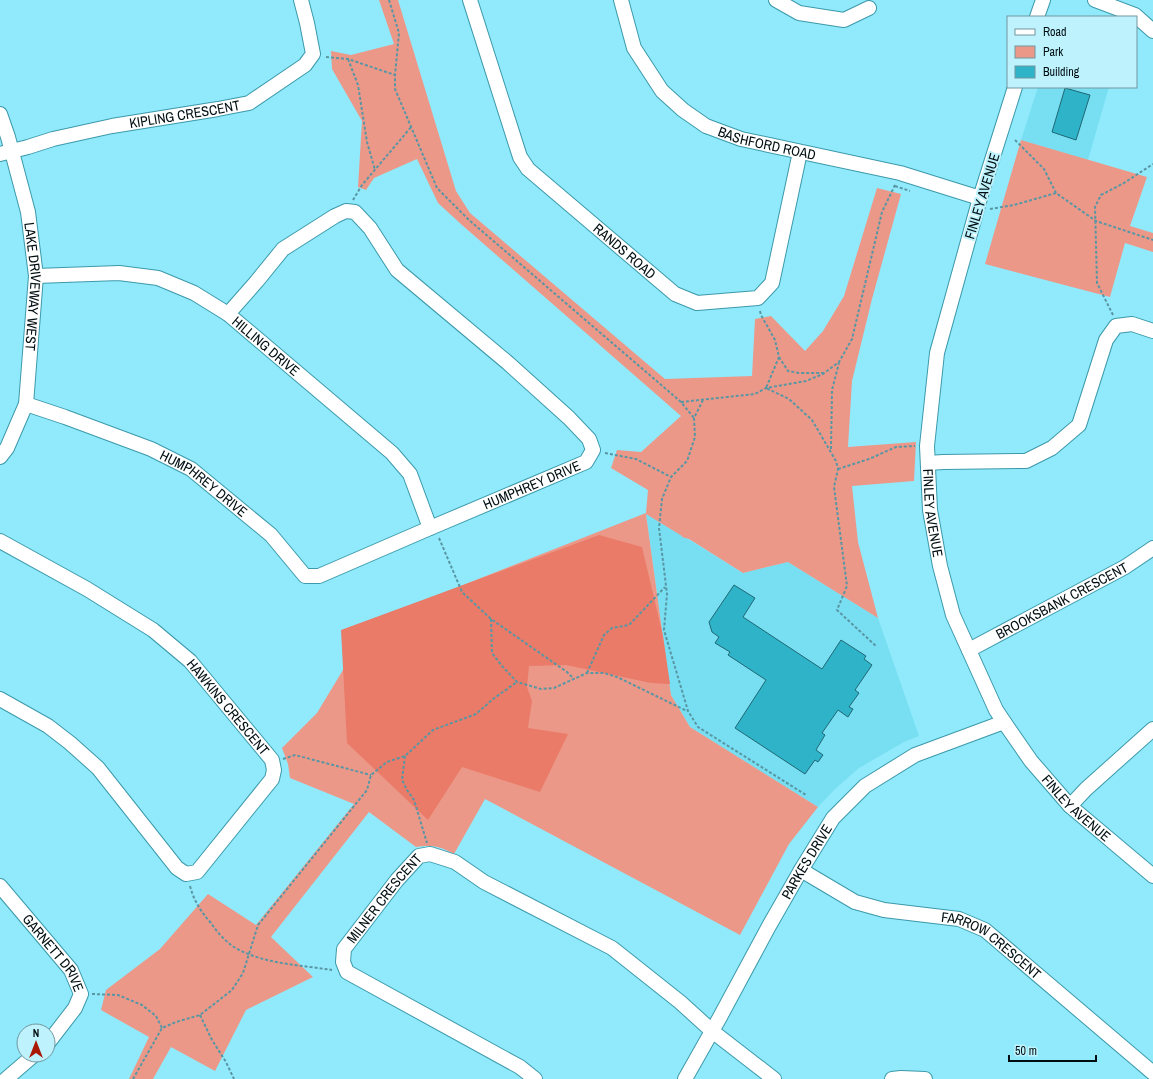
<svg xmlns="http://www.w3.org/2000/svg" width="1153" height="1079" font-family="'Archivo Narrow',sans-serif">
	<rect width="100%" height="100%" fill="#90eafc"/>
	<!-- built -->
	<path fill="#78dff2" d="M1038,87H1109L1088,160L1021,140Z
		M646,513L743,573L788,562L878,618L919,736L904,742L859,768L835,789L818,807L690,727L671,695Z"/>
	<!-- green -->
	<path fill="#ec9889" d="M379,0H398L456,191L470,213L665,379L752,376L755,319L771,316L805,351L823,331L844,296L877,188L901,194L872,299L852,381L848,447L916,442L914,481L852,486L858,542L878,618L788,562L743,573L689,539L682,537V536L646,514L671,695L690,727L818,807L789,844L740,935L485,799L454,854C438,846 434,845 416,847L369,812L271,937L313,977L246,1010L215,1071L171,1047L153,1079H129L149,1037L101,1010L106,990L160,949L208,894L256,925L354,804L290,778L288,764L282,748L317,713L346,665V631L646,513L648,490L611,468L617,450L641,452L681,416L462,225L438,203L417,159L374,178L366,190L358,187L362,121L332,69L331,51L351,55L394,44Z
		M1021,140L1147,177L1130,226L1153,233V252L1125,243L1110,297L985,264Z"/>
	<!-- forest -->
	<path fill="#e97b68" d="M599,535L642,547L663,636L670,684L651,683L566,665L529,666L527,687L532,701L528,728L568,734L540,792L462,767L428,820L347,743L341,630Z"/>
	<!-- building -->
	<path fill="#2fb3c8" stroke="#1f6874" d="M1065,88L1090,95L1076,140L1052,132Z
		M734,585L755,598L743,617L822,669L841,640L866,656L864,659L872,665L855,690L859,693L849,707L853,709L848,717L838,710L822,733L825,735L816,750L823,755L818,762L815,760L805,774L735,728L766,680L728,655L730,652L715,643L719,637L712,632L709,622Z"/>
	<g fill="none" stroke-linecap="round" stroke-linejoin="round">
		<defs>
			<g id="minor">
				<path id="s1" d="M470,0L520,157L528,169L675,294L697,303L758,298L772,283L800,152"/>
				<path id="s2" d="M621,0L634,48L662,91L683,110L706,126L741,139L900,173L980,198"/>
				<path d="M776,0L799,13L844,20L869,8"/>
				<path d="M1095,0L1135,15L1153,31"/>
				<path d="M1037,17L1043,0"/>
				<path id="s3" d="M1015,87L980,198L937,353L927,446L930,510L940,566L953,615L996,710L1004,722L1031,761L1070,806L1153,876"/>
				<path id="s4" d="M0,114L8,137L28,212L36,276L26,404L7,448L0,457"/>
				<path id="s5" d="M0,154L28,147L53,139L112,126L218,109L249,103L305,65L313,54L307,23L301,0"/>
				<path id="s6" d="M36,276L119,273L158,278L194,293L228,314L392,453L410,474L430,528"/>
				<path id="s7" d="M26,404L65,417L151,449L191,469L271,535L305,576H319L430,528L586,462L593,450L589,439L569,418L508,363L397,270L370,228L355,212L346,211L335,216L283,249L257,281L228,314"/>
				<path d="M928,463L943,462L1026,461L1052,448L1079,425L1106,340L1116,326L1132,324L1153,331"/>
				<path id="s8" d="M0,541L87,589L153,630L190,661L272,760L274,770L272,779L197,872L186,874L177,868L98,768L70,743L48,726L0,699"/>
				<path id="s9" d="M969,650L1125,567L1153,548"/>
				<path d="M1070,806L1086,789L1153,729"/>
				<path id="s10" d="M801,870L855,902L884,910L959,919L985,930L1153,1073"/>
				<path id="s11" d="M0,886L71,970L81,994L75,1008L48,1043"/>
				<path d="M6,1079L34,1055"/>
				<path id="s12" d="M535,1079L520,1067L347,972L343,962L344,949L397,880L419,856L430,854L455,862L484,882L612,948L680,1002L712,1031L774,1079"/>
				<path id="s13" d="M685,1079L720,1017L769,926L801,870L833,818L865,786L915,755L1004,722"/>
				<path d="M892,1079L901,1078L925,1079"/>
			</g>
		</defs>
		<!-- minor casing -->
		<use href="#minor" stroke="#3c99aa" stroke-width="16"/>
		<!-- path -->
		<path stroke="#5996a3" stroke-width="2" stroke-dasharray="3 2" stroke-linecap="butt" d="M389,0L399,33L395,75V89L437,188L469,220L681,402L694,418
			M326,57L348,59L395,75
			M348,59L358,85L367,142L375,170
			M1015,140L1044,169L1056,193
			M895,186L910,191
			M353,200L362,185L412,126
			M990,209L1014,205L1056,193L1096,221L1153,240
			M760,311L761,315L775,340L779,357L766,388L789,399L812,420L836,461L838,469L834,487L847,586L837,610L877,647
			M1113,315L1097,283L1095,207L1101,195L1124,183L1153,164
			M779,357L788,371L799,373H824
			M703,400L694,418L695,437L687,461L671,477L662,499L659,528L667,594L664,630L688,711L698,727L806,795
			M681,402L755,394L766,388L806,381L823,374L839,362L852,339L882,212L895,185
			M831,449L832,390L839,363
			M605,453L636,459L671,477
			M838,469L869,459L896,447L915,446
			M439,538L462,592L491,619L567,672L574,679
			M491,619L492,653L502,666L517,682L541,689L554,688L587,673H604L617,677L687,711
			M587,673L604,635L612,628L629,625L665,587
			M405,756L402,780L407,790L414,800L427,843
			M283,759L295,755L371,775
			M190,886C194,901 201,912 211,923C217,932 225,941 234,947C262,964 301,965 332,970
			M92,994L118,995L142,1005L156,1016L162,1028
			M200,1015L212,1040L226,1062L234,1079
			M133,1079L162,1028L176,1022L200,1015L232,990L243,973L258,925L367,790L371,775L387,762L405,756L433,730L476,714L493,699L517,682"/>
		<!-- minor -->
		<use href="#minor" stroke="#fff" stroke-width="14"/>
	</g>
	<g text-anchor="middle" stroke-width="4" stroke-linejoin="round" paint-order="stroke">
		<!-- street labels -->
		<g font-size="14" fill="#000e12" stroke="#bef2fc">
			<text dy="5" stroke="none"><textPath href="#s5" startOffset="189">KIPLING CRESCENT</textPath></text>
			<text dy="5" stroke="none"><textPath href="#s2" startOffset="221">BASHFORD ROAD</textPath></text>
			<text transform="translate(982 196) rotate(-73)" y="5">FINLEY AVENUE</text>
			<text dy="5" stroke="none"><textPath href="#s1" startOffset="306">RANDS ROAD</textPath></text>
			<text dy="5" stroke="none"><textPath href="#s4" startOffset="177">LAKE DRIVEWAY WEST</textPath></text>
			<text dy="5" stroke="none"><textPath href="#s6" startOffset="251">HILLING DRIVE</textPath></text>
			<text dy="5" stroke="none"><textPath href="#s7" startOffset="196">HUMPHREY DRIVE</textPath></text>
			<text dy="5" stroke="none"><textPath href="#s7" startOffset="580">HUMPHREY DRIVE</textPath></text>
			<text dy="5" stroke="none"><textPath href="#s3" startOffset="438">FINLEY AVENUE</textPath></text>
			<text dy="5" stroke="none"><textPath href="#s9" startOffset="105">BROOKSBANK CRESCENT</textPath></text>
			<text dy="5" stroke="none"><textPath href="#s8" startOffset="285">HAWKINS CRESCENT</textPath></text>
			<text dy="5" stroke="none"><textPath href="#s3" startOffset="774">FINLEY AVENUE</textPath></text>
			<text dy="5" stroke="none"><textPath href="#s13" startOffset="249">PARKES DRIVE</textPath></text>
			<text dy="5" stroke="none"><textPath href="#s12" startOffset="305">MILNER CRESCENT</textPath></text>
			<text dy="5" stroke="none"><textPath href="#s10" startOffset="209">FARROW CRESCENT</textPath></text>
			<text dy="5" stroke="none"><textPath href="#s11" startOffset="86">GARNETT DRIVE</textPath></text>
		</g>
	</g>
	<!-- legend -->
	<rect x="1007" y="16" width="130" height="72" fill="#bef2fc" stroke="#72979e"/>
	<rect x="1015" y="29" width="20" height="6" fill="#ffffff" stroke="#72979e"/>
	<text x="1043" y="36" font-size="12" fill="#000e12">Road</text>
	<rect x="1015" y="46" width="20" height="12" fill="#ec9889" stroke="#72979e"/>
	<text x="1043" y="56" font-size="12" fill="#000e12">Park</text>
	<rect x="1015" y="66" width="20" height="12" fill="#2fb3c8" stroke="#72979e"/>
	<text x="1043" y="76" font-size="12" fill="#000e12">Building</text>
	<!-- north arrow -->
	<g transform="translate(36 1043)"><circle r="19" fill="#bef2fc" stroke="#72979e"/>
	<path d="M0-3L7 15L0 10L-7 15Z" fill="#a91905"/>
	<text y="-6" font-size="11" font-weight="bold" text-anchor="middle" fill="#000e12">N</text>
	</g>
	<!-- scale -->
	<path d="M1009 1055v6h87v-6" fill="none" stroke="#000e12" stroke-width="2"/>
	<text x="1015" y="1055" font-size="12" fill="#000e12" stroke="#bef2fc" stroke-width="3" paint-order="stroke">50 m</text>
</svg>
